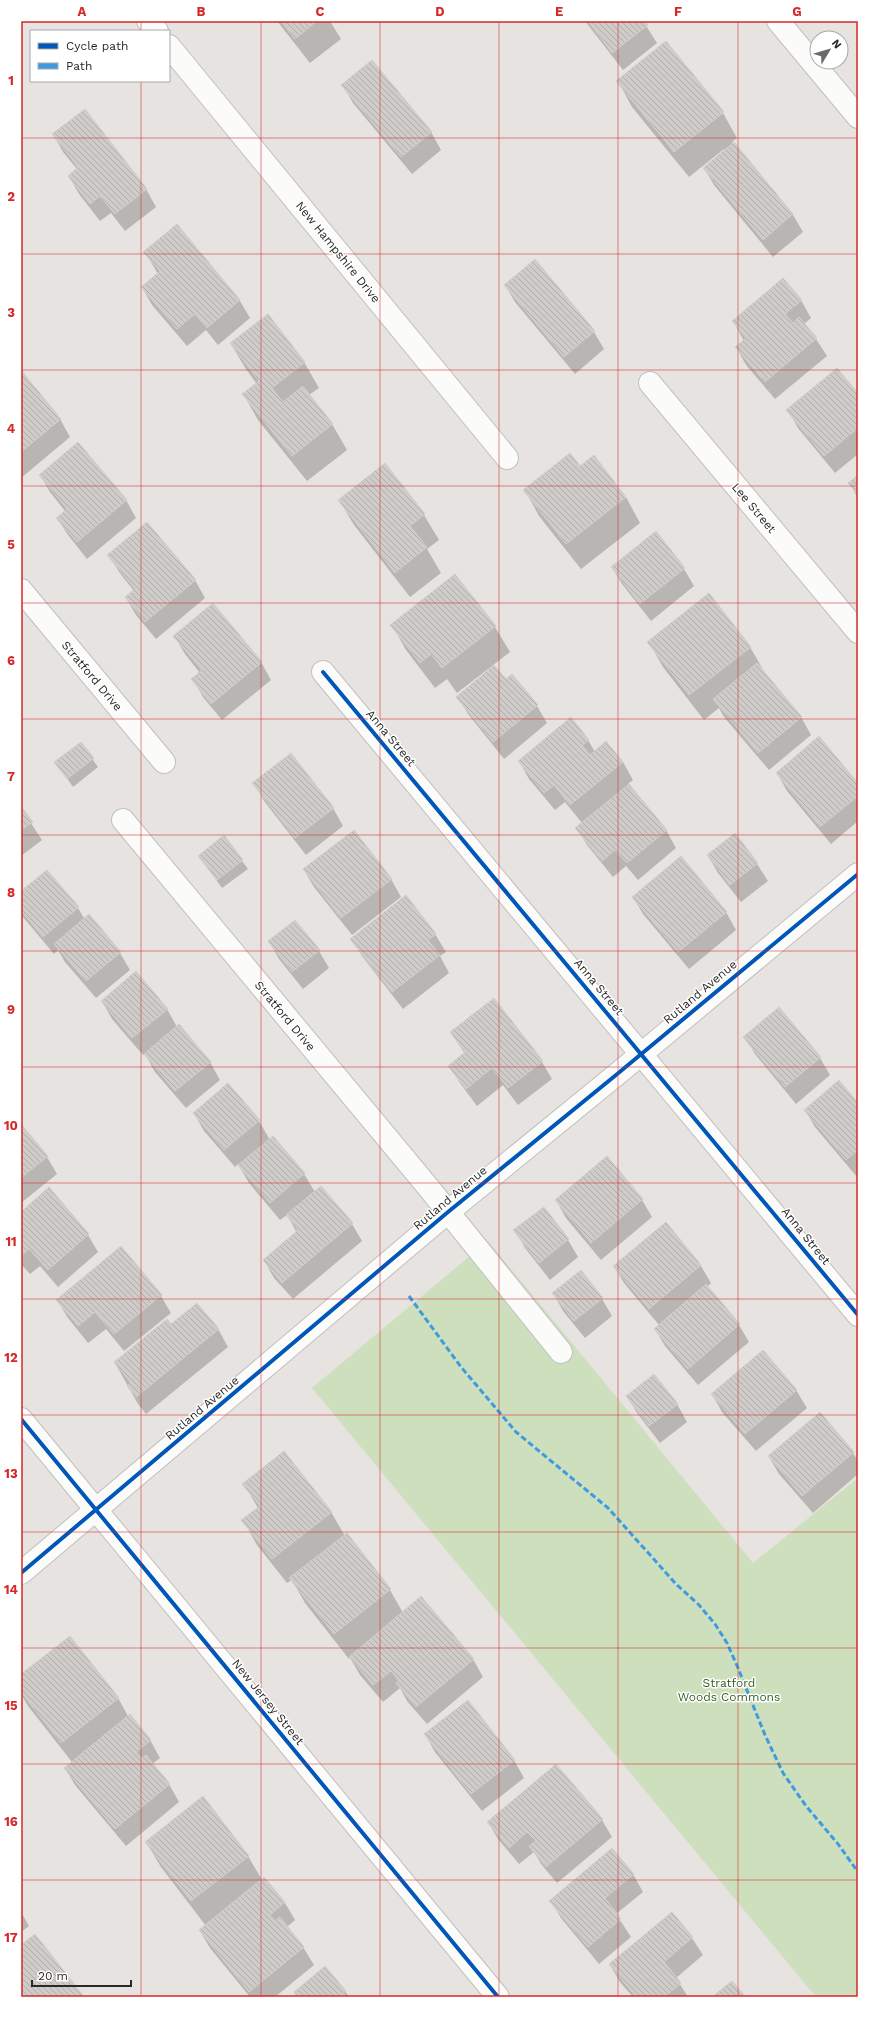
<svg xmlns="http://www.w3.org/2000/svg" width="879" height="2018" font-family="'Work Sans',sans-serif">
	<defs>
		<pattern id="building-back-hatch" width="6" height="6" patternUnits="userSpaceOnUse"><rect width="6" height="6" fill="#cecbc9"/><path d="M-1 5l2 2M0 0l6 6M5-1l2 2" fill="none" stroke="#b1aead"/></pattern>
	</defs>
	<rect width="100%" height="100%" fill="#e6e3e0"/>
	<!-- grass -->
	<path fill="#cddfbc" d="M488,1241L753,1563L858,1478V1997H816L312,1388Z"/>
	<!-- shadow -->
	<path fill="#0003" d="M277,21H330L341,39L310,63Z
		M585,21H643L657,43L623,70Z
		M618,81L723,113L737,138L732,142L793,215L803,232L773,257L714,185L704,168L725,150L724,149L689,177L632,107Z
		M343,85L431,132L441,150L412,174L353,103Z
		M53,134L146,189L156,207L125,231L111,213L100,221L79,194L69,176L77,169L63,152Z
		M176,225L240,301L250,318L218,345L206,330L187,346L152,305L142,287L158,274L145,252Z
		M535,261L594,332L604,349L575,374L515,302L505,285Z
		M801,300L811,318L804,324L816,339L827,356L775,399L746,365L736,347L744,341L733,321Z
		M231,344L304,362L319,388L309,395L332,424L347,450L307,481L258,420L244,395L257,384L246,369Z
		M21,372L60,419L70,437L21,478Z
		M858,395V454L835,473L798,428L788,410Z
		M385,464L424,515L439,540L427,549L441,573L410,597L354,525L339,500Z
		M580,468L626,497L640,523L581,569L539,516L525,490Z
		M40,475L126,500L136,518L87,559L68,535L57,518L65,511L50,492Z
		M858,476V498L849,483Z
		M656,533L684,569L694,586L651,621L622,584L612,567Z
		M109,555L195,580L205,598L156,639L136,615L126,598L134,591L119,572Z
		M392,625L495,627L510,652L457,693L447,679L435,688L406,650Z
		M175,637L261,662L271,680L222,720L203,697L193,679L200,673L185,654Z
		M649,642L750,647L765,673L801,717L811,735L769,770L724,717L719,708L704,720L663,667Z
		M512,675L537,706L547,723L504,759L468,714L458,697L505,680Z
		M588,740L595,752L606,742L623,762L633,780L628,784L666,830L676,848L638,880L626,866L613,877L587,845L577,828L582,823L565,802L555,810L529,779L519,761Z
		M81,743L98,767L73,787L56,762Z
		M777,773L858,784V821L831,844L787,791Z
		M254,783L333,808L343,826L306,855L264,801Z
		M21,808L42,840L21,856Z
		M735,835L757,864L768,881L741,902L718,873L708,856Z
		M224,837L248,869L222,888L199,856Z
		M304,870L391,879L401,897L352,935L314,887Z
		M21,893L78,908L85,920L120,953L130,970L96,998L65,962L58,950L54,954L23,917L21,914Z
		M633,897L726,912L736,930L689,969L643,914Z
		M435,934L446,952L440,956L449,973L403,1009L362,956L352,939Z
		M269,941L319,951L329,968L303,989L279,959Z
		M102,1001L167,1009L177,1027L210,1062L220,1080L186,1108L155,1072L145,1054L143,1055L112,1019Z
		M779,1008L820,1058L830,1075L796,1104L755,1054L745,1037Z
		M451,1033L542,1062L552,1079L518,1105L503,1085L477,1106L460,1083L449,1066L465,1054Z
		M858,1105V1176L857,1177L815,1127L805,1110Z
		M194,1113L259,1121L270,1140L304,1174L315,1192L352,1224L362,1241L293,1299L274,1278L264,1260L297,1233L287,1215L280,1220L249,1183L238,1164L235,1167L204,1131Z
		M21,1125L47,1157L57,1174L21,1203Z
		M49,1189L88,1235L98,1252L58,1287L40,1266L30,1274L21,1264V1213Z
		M556,1200H642L652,1217L601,1260L566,1218Z
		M543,1208L568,1240L578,1257L550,1280L525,1248L515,1230Z
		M665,1223L701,1266L711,1283L707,1287L739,1325L749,1342L698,1385L665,1346L655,1329L659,1325L624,1283L614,1266Z
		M581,1272L602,1299L612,1316L585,1338L563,1311L553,1293Z
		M161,1296L171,1313L124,1351L106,1329L88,1343L68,1318L57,1300Z
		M171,1325L218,1329L228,1347L146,1414L138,1404L115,1363Z
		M796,1390L807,1408L756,1451L722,1412L712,1394Z
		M627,1396L677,1404L687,1422L660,1443L637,1413Z
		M853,1453L858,1461V1474L813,1513L779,1474L769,1457Z
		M244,1484L331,1512L345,1536L347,1534L390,1590L403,1613L473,1659L483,1677L427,1724L407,1701L400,1688L383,1702L360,1675L350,1658L349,1659L305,1603L292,1580L287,1583L257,1545L243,1520L258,1508Z
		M21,1675L118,1698L128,1716L150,1740L160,1758L152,1764L169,1784L179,1802L126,1846L75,1785L65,1768L72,1762L28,1706L21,1694Z
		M425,1734L514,1760L524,1778L482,1811L435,1752Z
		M602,1820L612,1837L557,1883L541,1864L534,1852L519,1864L498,1839L488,1822Z
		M146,1842L248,1856L262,1880L264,1878L285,1903L295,1920L287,1927L303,1947L314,1965L275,1997H250L210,1948L200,1931L206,1926L161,1867Z
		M633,1874L643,1892L616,1914L631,1937L599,1964L561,1918L551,1901Z
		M21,1912L29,1926L21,1932Z
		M672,1913L692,1938L703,1955L676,1978L688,1997H633L620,1982L610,1965Z
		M345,1991L349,1997H296Z"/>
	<!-- building -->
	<path fill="url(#building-back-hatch)" stroke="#d1cfcc" d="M281,21H317L295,39Z
		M588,21H645L648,25L612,53Z
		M666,41L724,112L674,152L616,81Z
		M372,60L432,132L401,157L341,85Z
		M85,109L147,189L115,214L100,196L90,204L68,176L78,167L52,134Z
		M734,142L793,214L763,240L703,168Z
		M177,224L240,300L207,328L195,314L177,329L141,287L160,271L143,252Z
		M535,259L595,331L564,357L504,285Z
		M783,278L802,300L785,314L793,323L799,317L817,338L765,382L735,347L746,338L732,321Z
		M268,314L305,362L272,388L283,402L303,386L333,424L292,456L242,394L259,381L230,343Z
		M837,368L858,393V428L824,456L786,410Z
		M21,370L61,419L21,452Z
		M78,442L127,500L77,542L56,518L67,509L39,475Z
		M570,453L580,466L594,455L626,497L566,544L523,490Z
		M385,463L425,514L410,526L427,547L395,573L338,500Z
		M858,475V495L848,483Z
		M147,522L196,580L145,622L125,597L135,589L107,555Z
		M656,531L685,568L640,604L611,567Z
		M455,574L496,626L442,668L431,654L420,663L390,625Z
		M709,593L751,647L689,695L647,642Z
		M213,603L262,662L211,704L191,679L202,670L173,636Z
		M757,663L802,717L758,753L713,699Z
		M494,665L506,679L512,674L538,705L493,742L456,697Z
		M571,717L589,740L582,745L590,755L606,741L623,762L570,805L554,785L544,793L518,761Z
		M819,736L858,783V796L820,827L776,773Z
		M81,742L94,758L67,779L54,762Z
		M291,753L334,808L295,838L252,783Z
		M629,784L667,830L627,863L615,850L602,861L575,828Z
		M21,806L33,822L21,830Z
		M354,830L392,879L341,918L303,869Z
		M735,833L758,863L730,885L707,855Z
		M224,835L243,860L217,880L198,856Z
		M681,856L727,912L678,952L632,897Z
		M47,870L79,907L43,937L21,911V891Z
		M406,895L436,934L428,940L440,955L392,992L350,939Z
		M89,914L121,952L86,981L54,944Z
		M295,920L320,950L292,972L268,941Z
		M136,971L168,1009L132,1038L101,1001Z
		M494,998L543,1061L508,1088L492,1068L466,1089L448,1066L465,1052L450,1032Z
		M779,1007L821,1057L785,1087L743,1037Z
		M179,1024L211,1062L175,1091L144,1054Z
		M839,1080L858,1103V1150L846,1160L804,1110Z
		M228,1083L260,1120L224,1150L193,1113Z
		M21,1124L48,1156L21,1178Z
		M273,1136L305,1173L270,1203L238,1165Z
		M607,1156L643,1199L591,1243L555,1200Z
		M321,1186L353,1223L282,1283L263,1260L298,1230L286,1215Z
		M49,1187L89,1234L48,1270L29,1249L21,1256V1212Z
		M544,1207L569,1239L539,1263L513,1230Z
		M666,1222L701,1265L649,1309L613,1266Z
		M121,1246L162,1295L114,1334L95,1312L78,1326L56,1300Z
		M581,1270L603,1298L574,1321L552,1293Z
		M706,1284L740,1324L688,1369L654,1329Z
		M197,1303L219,1329L136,1397L127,1386L131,1383L114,1362L167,1319L171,1324Z
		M763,1350L797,1390L745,1434L711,1394Z
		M654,1374L678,1404L649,1426L626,1396Z
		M820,1412L854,1452L802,1496L768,1456Z
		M284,1451L332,1512L272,1559L241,1520L260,1506L242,1484Z
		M347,1533L391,1589L334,1634L289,1578Z
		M421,1596L474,1659L416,1707L396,1683L399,1681L391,1671L373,1685L349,1657Z
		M70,1636L119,1698L61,1743L21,1692V1674Z
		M468,1700L515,1760L471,1794L424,1734Z
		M130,1714L151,1740L136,1752L141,1758L146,1755L170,1784L115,1829L64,1768Z
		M556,1764L603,1819L546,1867L529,1846L536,1841L527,1832L509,1848L487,1822Z
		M203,1796L249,1856L191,1901L145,1842Z
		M612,1848L634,1874L605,1898L621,1919L588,1947L549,1901Z
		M264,1877L285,1902L270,1915L275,1921L280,1917L304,1947L249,1992L199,1930Z
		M672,1912L693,1937L664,1962L681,1983L664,1997H636L609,1964Z
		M35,1934L83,1995L81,1997H21V1945Z
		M325,1966L346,1991L343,1993L347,1997H294L296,1995L294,1992Z
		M732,1981L746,1997H712Z"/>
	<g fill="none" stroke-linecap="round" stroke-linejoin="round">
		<defs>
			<path id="minor" d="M148,21L157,31
				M778,21L858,117
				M169,46L507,458
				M650,383L858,632
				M21,590L164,762
				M323,672L858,1315
				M123,820L428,1187L561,1352
				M21,1419L498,1997
				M21,1573L448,1212L616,1075L858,874"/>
		</defs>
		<!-- minor casing -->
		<use href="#minor" stroke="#c1c0c0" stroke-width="24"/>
		<!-- minor -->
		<use href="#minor" stroke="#fbfbfa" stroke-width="22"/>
		<!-- quiet -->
		<path stroke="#3d9ce1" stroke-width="3" stroke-dasharray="6 3" stroke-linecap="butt" d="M409,1296L461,1367L516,1432L608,1508L676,1584L699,1605L715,1624L727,1643L738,1668L765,1735L783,1773L806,1806L838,1844L858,1872"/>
		<defs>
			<path id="cycleway" d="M323,672L858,1315
				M21,1419L498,1997
				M21,1573L448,1212L616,1075L858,874"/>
		</defs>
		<!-- cycleway casing -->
		<use href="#cycleway" stroke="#fff" stroke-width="6"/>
		<!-- cycleway -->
		<use href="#cycleway" stroke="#0057b8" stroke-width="4"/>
	</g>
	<!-- grid -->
	<path fill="none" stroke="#d62828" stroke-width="1" stroke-opacity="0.55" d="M141,21V31M261,21V1997M380,21V1997M499,21V1997M618,21V1997M738,21V1997M141,81V1997M21,138H858M21,254H858M21,370H858M21,486H858M21,603H858M21,719H858M21,835H858M21,951H858M21,1067H858M21,1183H858M21,1299H858M21,1415H858M21,1532H858M21,1648H858M21,1764H858M21,1880H858"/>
	<g text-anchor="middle" stroke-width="3" stroke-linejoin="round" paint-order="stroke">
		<!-- street labels -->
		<g font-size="12" fill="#292929" stroke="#fff">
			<text transform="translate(338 252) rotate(51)" y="4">New Hampshire Drive</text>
			<text transform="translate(754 508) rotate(50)" y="4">Lee Street</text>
			<text transform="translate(92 676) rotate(50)" y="4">Stratford Drive</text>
			<text transform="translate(391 738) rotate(50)" y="4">Anna Street</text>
			<text transform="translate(599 987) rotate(50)" y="4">Anna Street</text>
			<text transform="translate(700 992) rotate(-40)" y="4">Rutland Avenue</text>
			<text transform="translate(285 1016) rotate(50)" y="4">Stratford Drive</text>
			<text transform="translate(450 1198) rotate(-40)" y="4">Rutland Avenue</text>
			<text transform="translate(806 1236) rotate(51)" y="4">Anna Street</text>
			<text transform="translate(202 1408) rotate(-40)" y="4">Rutland Avenue</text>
			<text transform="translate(268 1702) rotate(51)" y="4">New Jersey Street</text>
		</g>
		<!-- park labels -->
		<g font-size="12" fill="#345e21" stroke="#fff">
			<text x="729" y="1687">Stratford<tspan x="729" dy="14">Woods Commons</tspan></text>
		</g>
	</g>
	<!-- border -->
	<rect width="879" height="2018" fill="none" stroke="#ffffff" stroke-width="44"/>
	<!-- legend -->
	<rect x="30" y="30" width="140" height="52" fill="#ffffff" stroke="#a9a9a9"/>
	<rect x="38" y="43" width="20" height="6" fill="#0057b8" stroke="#a9a9a9"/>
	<text x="66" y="50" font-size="12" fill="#292929">Cycle path</text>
	<rect x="38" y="63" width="20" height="6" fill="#3d9ce1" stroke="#a9a9a9"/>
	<text x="66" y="70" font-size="12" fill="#292929">Path</text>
	<!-- north arrow -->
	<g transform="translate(829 50) rotate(52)"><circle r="19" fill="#ffffff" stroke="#a9a9a9"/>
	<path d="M0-3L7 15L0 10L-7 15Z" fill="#6b6a69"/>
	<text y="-6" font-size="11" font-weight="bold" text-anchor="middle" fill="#292929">N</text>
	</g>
	<!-- scale -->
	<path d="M32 1980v6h99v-6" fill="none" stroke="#292929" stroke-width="2"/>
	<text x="38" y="1980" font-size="12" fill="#292929" stroke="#ffffff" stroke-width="3" paint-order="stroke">20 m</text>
	<rect x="22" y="22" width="835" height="1974" fill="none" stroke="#d62828" stroke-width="1.5"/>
	<g font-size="13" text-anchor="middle" font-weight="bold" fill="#d62828">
		<text x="82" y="16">A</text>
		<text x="201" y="16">B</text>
		<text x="320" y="16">C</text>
		<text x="440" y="16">D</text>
		<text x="559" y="16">E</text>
		<text x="678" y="16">F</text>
		<text x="797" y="16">G</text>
		<text x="11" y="85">1</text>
		<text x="11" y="201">2</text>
		<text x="11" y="317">3</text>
		<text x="11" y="433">4</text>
		<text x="11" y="549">5</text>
		<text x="11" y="665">6</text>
		<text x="11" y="781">7</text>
		<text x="11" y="897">8</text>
		<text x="11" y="1014">9</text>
		<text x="11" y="1130">10</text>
		<text x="11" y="1246">11</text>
		<text x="11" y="1362">12</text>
		<text x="11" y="1478">13</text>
		<text x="11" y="1594">14</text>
		<text x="11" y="1710">15</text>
		<text x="11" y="1826">16</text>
		<text x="11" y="1942">17</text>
	</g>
</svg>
